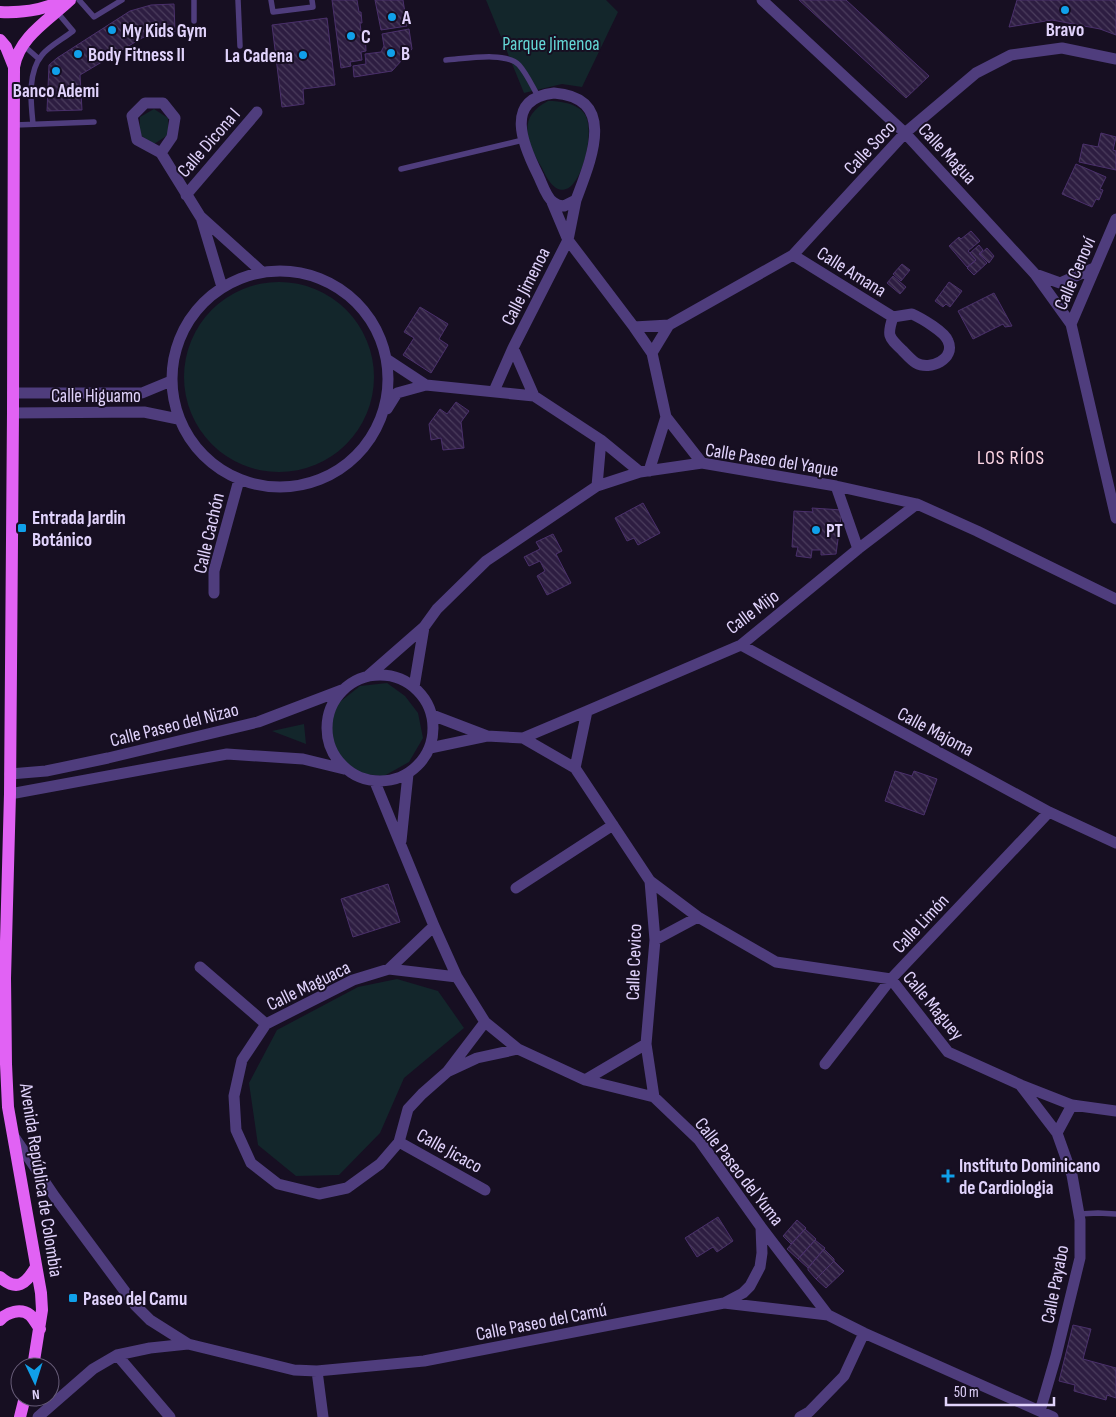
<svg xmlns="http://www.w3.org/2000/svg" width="1116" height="1417" font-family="'Sofia Sans Condensed',sans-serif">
	<defs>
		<pattern id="building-back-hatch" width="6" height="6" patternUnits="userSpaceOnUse" patternTransform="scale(1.25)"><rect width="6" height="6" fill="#2d1d41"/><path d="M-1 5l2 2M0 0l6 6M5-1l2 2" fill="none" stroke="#4b3d5d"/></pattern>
	</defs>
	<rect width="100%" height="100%" fill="#170f22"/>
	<!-- green -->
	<path fill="#13262b" d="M486,0H606L618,12L582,87L562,84L524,93Z
		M548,101C560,101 576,103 584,113C596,128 583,184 566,189C564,190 560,190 558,189C551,186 545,175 542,168C527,143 516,117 548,101Z
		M154,109L168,118V135L154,144L140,135V117Z
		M184 377a95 95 0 1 1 190 0a95 95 0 1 1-190 0Z
		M387,683L405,696L418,713L423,738L409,762L384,776L353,773L338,753L328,732L336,705L360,686Z
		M304,724L306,744L272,731Z
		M397,979L438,991L464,1028L404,1078L380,1133L339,1175L296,1176L258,1145L249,1083L277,1030L358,987Z"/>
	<!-- building -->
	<path fill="url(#building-back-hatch)" stroke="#4a306b" d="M332,0H357L359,12H361L362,23H360L361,31H365L366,51L361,52L362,60L350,62L351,66L341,68Z
		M375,0H403L407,26L381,30Z
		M799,0H846L929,76L906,98Z
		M1017,0H1116V35L1100,29L1052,20L1009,27Z
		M174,4L175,32H156L142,38L80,75L82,110L47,111L49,65L57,58L130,11L151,5Z
		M327,18L335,85L303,89L304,104L282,107L272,25Z
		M409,29L412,49L392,71L354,77L353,66L366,64L365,54L381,52L384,46L382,34Z
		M1101,133L1116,137L1113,150L1116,151V170L1079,162L1083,144L1098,147Z
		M1076,164L1106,177L1100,189L1103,190L1099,200L1096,199L1092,207L1062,194Z
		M971,231L980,241L968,251L976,260L967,267L949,246L959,237L961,239Z
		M979,245L983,250L979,254L987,263L974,275L967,268L976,260L970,253Z
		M987,248L994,256L989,263L980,254Z
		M902,264L910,270L901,281L893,274Z
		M893,276L906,287L900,294L887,283Z
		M949,282L962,291L950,307L946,304L943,307L935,301Z
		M994,293L1012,326L1005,327L1003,324L973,339L958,311Z
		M420,307L448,324L439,339L448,345L431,373L403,355L414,338L404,332Z
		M456,402L469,411L461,422L464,448L443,450L441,438L431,440L429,424L440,409L447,414Z
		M643,503L660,533L638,545L634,538L627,541L615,518Z
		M812,508L842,510L836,554L821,555V550H812L811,558L796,556L798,547H792L794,511L813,512Z
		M553,534L562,551L556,554L571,583L547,595L537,576L545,571L540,561L529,566L524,557L540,549L536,542Z
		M895,771L912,776L914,771L937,779L924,815L885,801Z
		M388,884L400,922L353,937L341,899Z
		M718,1217L733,1241L717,1252L713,1247L697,1257L685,1238Z
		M797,1220L806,1228L791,1244L783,1236Z
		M805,1229L816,1239L798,1259L787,1249Z
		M815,1240L825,1248L808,1268L798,1259Z
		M824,1249L834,1259V1261L816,1279L808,1270V1268Z
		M834,1261L844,1271L826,1288L816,1279Z
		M1073,1325L1091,1329L1083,1359L1116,1368V1398L1107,1395L1106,1400L1074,1391L1075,1385L1059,1381Z"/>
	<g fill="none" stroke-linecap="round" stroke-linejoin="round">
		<!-- service -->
		<path stroke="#4f3d7d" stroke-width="5.5" d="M79,0L94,17L122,0
			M238,0L240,46
			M271,0L273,12L313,7L312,0
			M194,21V0
			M23,45L39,59
			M446,60C464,59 506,51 519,65C527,74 532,86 538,96
			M33,124C31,103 27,73 42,55C49,46 63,39 73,31L57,12
			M15,125L94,122
			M401,169L523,140
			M1079,1214L1098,1213L1116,1214"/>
		<!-- minor -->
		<path stroke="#4f3d7d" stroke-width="11" d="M762,0L905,133L1035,274L1071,324
			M554,93C619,98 590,162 576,200L564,206C560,206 556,205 553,202C546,197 542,183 538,175C523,145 503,99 554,93Z
			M161,153L172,137L175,118L163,103H145L132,116L137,140L161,153L200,216L262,272
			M186,195L257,112
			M552,202L568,240L634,327L652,353L666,417L702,463
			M201,217L222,287
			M1116,219L1071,324L1116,518
			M793,255L893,317C887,335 888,337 902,350C906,354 911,360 916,363C930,371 956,359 948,341C945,332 921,318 912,314L893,317
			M172 379a108 108 0 1 1 216 0a108 108 0 1 1-216 0Z
			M1035,274L1060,283L1094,268
			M634,327L669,325L793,255L905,133L976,73L1011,55L1062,48L1116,59
			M513,348L534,396
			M652,353L669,325
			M388,360L426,385
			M494,391L513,348L568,240L576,200
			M13,393H142L171,381
			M387,409L397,393L426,385L534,396L601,440L597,486
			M13,413L144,412L178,419
			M601,440L640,472
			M649,471L666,417
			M836,486L858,549
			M214,593V571L239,480
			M741,645L1049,812L1116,843
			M327 728a53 53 0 1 1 106 0a53 53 0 1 1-106 0Z
			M368,676L424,627L437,609L486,561L597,486L640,472L702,463L836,486L917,504L977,531L1116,599
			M414,687L424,627
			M587,711L741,645L858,549L917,504
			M432,715L487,736
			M523,738L575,768
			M430,748L487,736L523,738L587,711L575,768L650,881L698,917L776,962L891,979L948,1052L1021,1085L1072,1105L1116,1111
			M10,774L46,771L108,758L258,722L342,690
			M375,782L434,926L457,977L485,1022L518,1049L585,1080L654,1097L699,1140L761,1227L828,1315
			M10,794L227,754L303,759L344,769
			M401,841L408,774
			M650,881L655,940L646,1044L654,1097
			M516,888L613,825
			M655,940L698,917
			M200,967L266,1024
			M389,969L434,926
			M457,977L389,969L353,980L266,1024L242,1060L234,1096L236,1130L251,1163L278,1184L319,1194L347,1188L380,1164L399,1142L408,1109L422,1094L447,1072L485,1022
			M825,1064L891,979L1049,812
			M449,1071L477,1058L518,1049
			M585,1080L646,1044
			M1021,1086L1057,1133L1072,1175L1080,1220V1258L1056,1356L1040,1411
			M1057,1133L1072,1105
			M13,1135L55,1197L135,1305L150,1320L188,1344
			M399,1142L485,1190
			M724,1303L743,1293L750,1286L760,1267L762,1253L761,1227
			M117,1355L170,1417
			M317,1371L323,1417
			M38,1417L93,1369L117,1355L150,1348L188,1344L294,1370L317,1371L424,1361L724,1303L828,1315L864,1333L1053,1417
			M800,1417L809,1412L844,1376L864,1333"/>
		<!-- primary -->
		<path stroke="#e162f4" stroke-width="12" d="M0,12C21,13 44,10 63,0
			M0,40L6,47L14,67
			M0,1277C17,1292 26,1284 36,1267
			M0,1320C7,1312 21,1308 30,1315C34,1319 37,1325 40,1329
			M33,1367L42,1310L41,1293L8,1107L6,1064L5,978L10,794L13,413L14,67C19,37 49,20 70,0
			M20,1417L25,1397"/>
	</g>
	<!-- markers -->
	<g fill="#10a0ea" stroke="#170f22" stroke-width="2">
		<circle cx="1065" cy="10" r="5"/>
		<circle cx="392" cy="17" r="5"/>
		<circle cx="112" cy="30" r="5"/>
		<circle cx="351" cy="36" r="5"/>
		<circle cx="391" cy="53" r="5"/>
		<circle cx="78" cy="54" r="5"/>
		<circle cx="303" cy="55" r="5"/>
		<circle cx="56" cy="71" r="5"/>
		<rect x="17" y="523" width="10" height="10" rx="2.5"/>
		<circle cx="816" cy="530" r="5"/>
		<path d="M945.5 1168.5h5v5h5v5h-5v5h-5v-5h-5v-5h5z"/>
		<rect x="68" y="1293" width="10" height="10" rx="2.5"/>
	</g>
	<g text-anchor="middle" stroke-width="4" stroke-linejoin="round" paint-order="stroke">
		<!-- poi labels -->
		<g font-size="19" font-weight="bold" fill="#e1d3fc" stroke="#170f22" text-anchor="start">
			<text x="402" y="24">A</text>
			<text x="1065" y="36" text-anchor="middle">Bravo</text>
			<text x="122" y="37">My Kids Gym</text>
			<text x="361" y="43">C</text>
			<text x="401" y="60">B</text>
			<text x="88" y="61">Body Fitness II</text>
			<text x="293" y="62" text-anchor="end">La Cadena</text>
			<text x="56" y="97" text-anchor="middle">Banco Ademi</text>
			<text x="32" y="524">Entrada Jardin<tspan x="32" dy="22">Botánico</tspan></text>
			<text x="826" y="537">PT</text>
			<text x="959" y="1172">Instituto Dominicano<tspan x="959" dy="22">de Cardiologia</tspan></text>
			<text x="83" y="1305">Paseo del Camu</text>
		</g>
		<!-- park labels -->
		<g font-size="19" fill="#64d7d6" stroke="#170f22">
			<text x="551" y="50">Parque Jimenoa</text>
		</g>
		<!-- street labels -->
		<g font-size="19" fill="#e1d3fc" stroke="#170f22">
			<text transform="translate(208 142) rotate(-49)" y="7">Calle Dicona I</text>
			<text transform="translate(869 147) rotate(-47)" y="7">Calle Soco</text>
			<text transform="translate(948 153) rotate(47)" y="7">Calle Magua</text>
			<text transform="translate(852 271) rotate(32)" y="7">Calle Amana</text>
			<text transform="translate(1074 273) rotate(-67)" y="7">Calle Cenoví</text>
			<text transform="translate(525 286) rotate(-63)" y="7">Calle Jimenoa</text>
			<text x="96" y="402">Calle Higuamo</text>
			<text transform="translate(772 459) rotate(9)" y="7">Calle Paseo del Yaque</text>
			<text transform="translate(208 533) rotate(-77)" y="7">Calle Cachón</text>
			<text transform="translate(752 611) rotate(-37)" y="7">Calle Mijo</text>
			<text transform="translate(174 724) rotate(-14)" y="7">Calle Paseo del Nizao</text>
			<text transform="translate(936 731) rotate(28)" y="7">Calle Majoma</text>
			<text transform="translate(920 923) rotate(-47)" y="7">Calle Limón</text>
			<text transform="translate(633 962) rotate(-88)" y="7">Calle Cevico</text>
			<text transform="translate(308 985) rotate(-26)" y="7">Calle Maguaca</text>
			<text transform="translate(934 1005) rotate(50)" y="7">Calle Maguey</text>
			<text transform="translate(450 1150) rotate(29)" y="7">Calle Jicaco</text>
			<text transform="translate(740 1171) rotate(52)" y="7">Calle Paseo del Yuma</text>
			<text transform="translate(42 1180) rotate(81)" y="7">Avenida República de Colombia</text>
			<text transform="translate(1054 1284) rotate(-79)" y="7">Calle Payabo</text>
			<text transform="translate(541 1321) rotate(-11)" y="7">Calle Paseo del Camú</text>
		</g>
		<!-- neighbourhood labels -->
		<g font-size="20" letter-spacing="1" fill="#fcd5e4" stroke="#170f22">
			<text x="1011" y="464">LOS RÍOS</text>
		</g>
	</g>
	<!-- north arrow -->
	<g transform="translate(35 1382) rotate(176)"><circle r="24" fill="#170f22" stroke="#685d79"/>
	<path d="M0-4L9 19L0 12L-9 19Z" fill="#10a0ea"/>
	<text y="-8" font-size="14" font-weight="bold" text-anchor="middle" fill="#e1d3fc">N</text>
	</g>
	<!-- scale -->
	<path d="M946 1397v8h108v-8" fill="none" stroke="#e1d3fc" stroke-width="2.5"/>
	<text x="954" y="1397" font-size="15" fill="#e1d3fc" stroke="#170f22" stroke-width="4" paint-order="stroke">50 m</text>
</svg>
